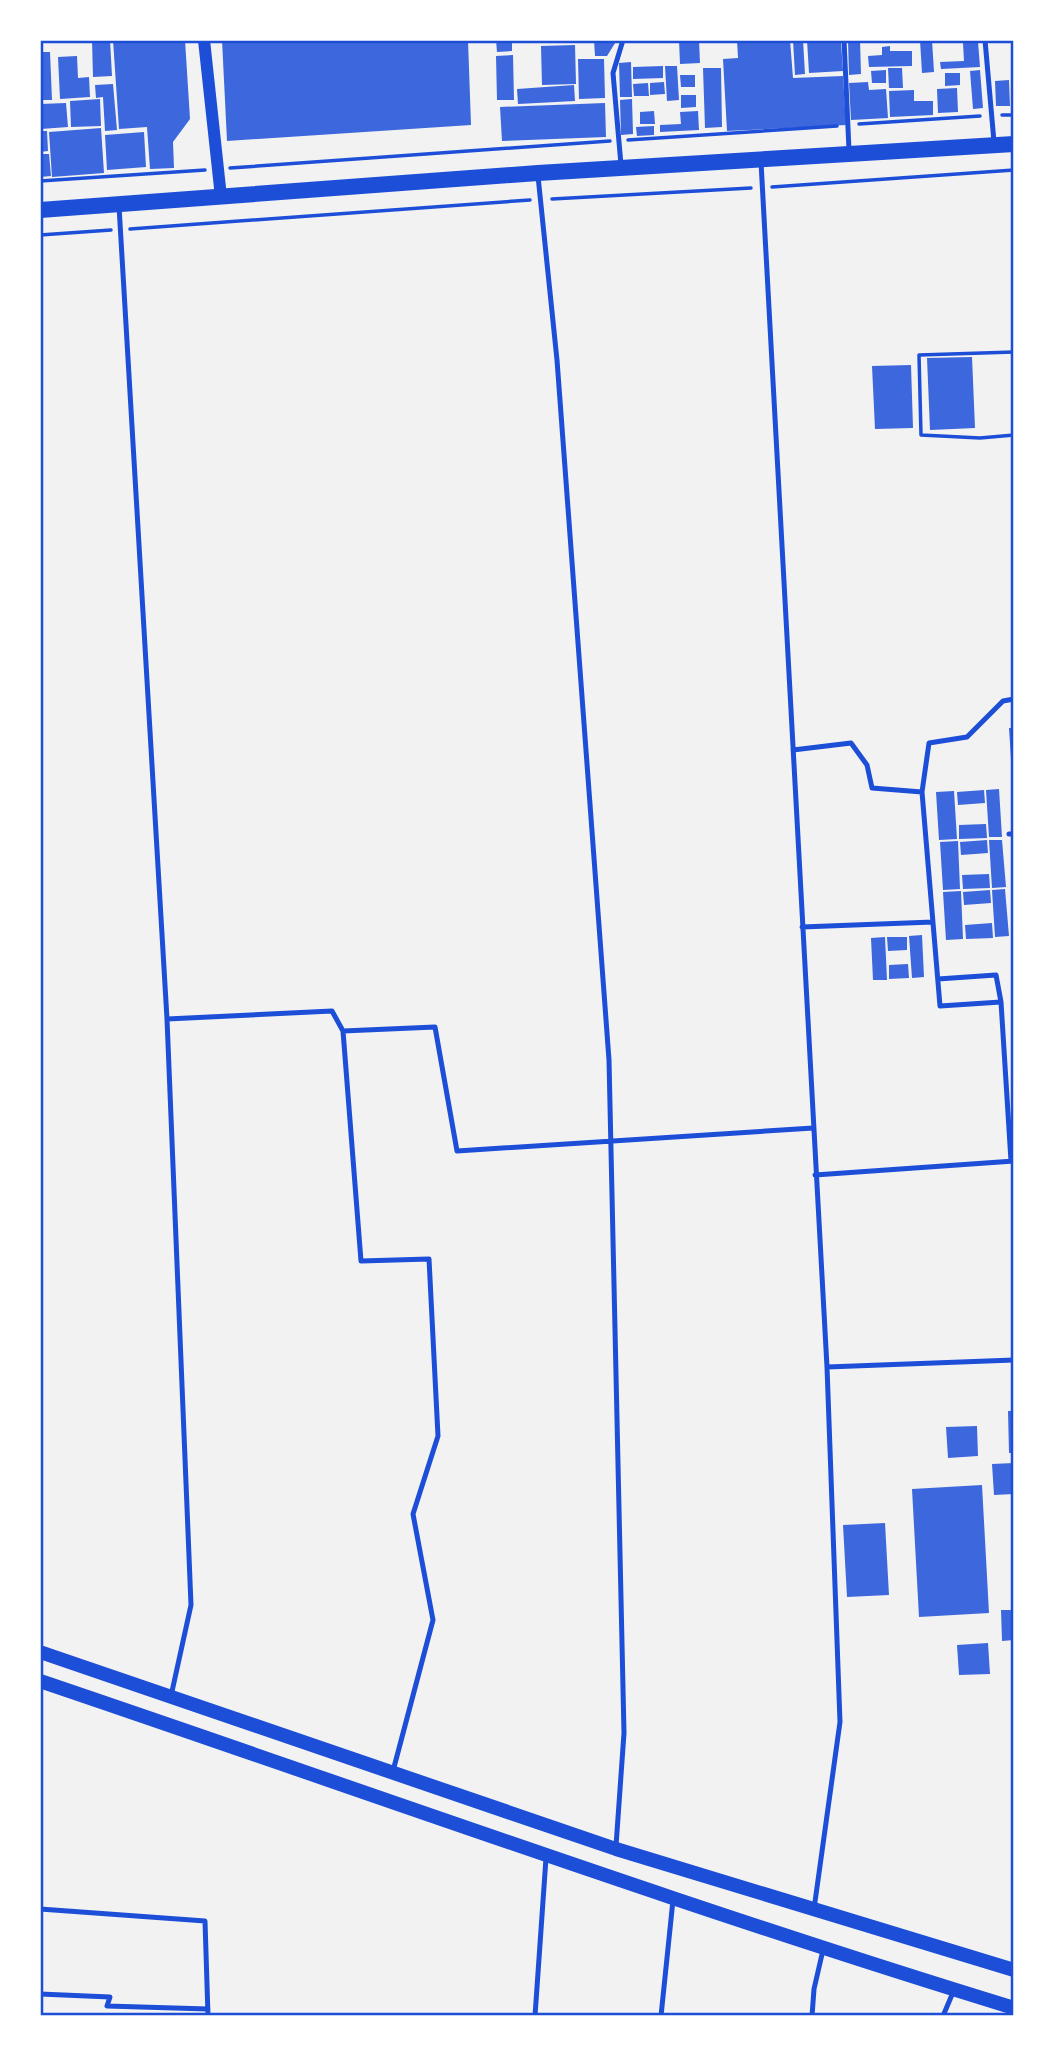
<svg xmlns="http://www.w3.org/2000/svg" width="1054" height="2056" font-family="Cabin,sans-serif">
	<rect width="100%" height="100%" fill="#f2f2f2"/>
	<!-- building -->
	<path fill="#3d67dc" d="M92,40H110L112,76L93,77Z
		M113,40H185L190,119L173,142L174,168L150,169L147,127L119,129Z
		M222,40H468L471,125L227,141Z
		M496,40H512V51L497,52Z
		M594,40H617L607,56H595Z
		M679,40H699L700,63L680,64Z
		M737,40H790L793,78L843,76L846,125L727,131L723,59L738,58Z
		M793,40H803L805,74L795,75Z
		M807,40L841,42L843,71L809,73Z
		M848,40H860L861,74L849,75Z
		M920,40H932L934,72L922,73Z
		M978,42L980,67L941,69L940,62L964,61L963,43Z
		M575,45L576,84L542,85L541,46Z
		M890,46V51H912V66L869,67L868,56L882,55V47Z
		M40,52H50L52,100H40Z
		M513,55L514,100H497L496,56Z
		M77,56L78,78L89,77L90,97L60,99L58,57Z
		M578,59H604L605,98L579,99Z
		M631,62L632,97H620L619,63Z
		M663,66V78L633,79V67Z
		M665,66H677L679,100L667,101Z
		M703,68H721L722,127L705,128Z
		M888,68H902L903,88H889Z
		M886,70V83H872L871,71Z
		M980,70L983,108L973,109L970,71Z
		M945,73H960V85L945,86Z
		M680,75H695V87H681Z
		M1009,80L1010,106H996L995,81Z
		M664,82L665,94L650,95V83Z
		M868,82L869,90L886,89L888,118L851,120L849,83Z
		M648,83L649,96H634L633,84Z
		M113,84L117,130L105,131L103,97L96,98L95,85Z
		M574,85L575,101L518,104L517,89Z
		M957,88L958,112L938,113L937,89Z
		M914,90V101H933V115L890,117L889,91Z
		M681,95H696V107L681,108Z
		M100,99L101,126L71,127L70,101Z
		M632,99L633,134L621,135L620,100Z
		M66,103L68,127L41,129L40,104Z
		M605,103L606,137L502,141L500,107Z
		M654,111L655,124H640V112Z
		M698,111L699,130L660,132V125L681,124L680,112Z
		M654,126V135L637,136L636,127Z
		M101,128L104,173L52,177L49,132Z
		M40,131H47L48,151L40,152Z
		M144,132L146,167L107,170L105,135Z
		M40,154H49L51,176L40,177Z
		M972,357L975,428L930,430L927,358Z
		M911,365L913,428L875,429L872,366Z
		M1009,728H1014V775H1012Z
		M999,789L1002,837H989L986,790Z
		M984,790L985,803L958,805L957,792Z
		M954,791L957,839L939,840L936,792Z
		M986,824L987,838L959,839V825Z
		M987,840L988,853L961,855L960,842Z
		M989,840H1002L1006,887L992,888Z
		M958,841L960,889L943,890L940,842Z
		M989,874L990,888L963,889L962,875Z
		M1005,889L1009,936L995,937L992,890Z
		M990,890L991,903L964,905L963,892Z
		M961,891L963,939L946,940L943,892Z
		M992,923L993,938L966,939L965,925Z
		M922,935L924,977L912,978L909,936Z
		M885,937L887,980H873L871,938Z
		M887,937H907V950L888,951Z
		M908,964L909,978L889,979V965Z
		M1008,1411H1014V1453H1009Z
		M977,1426L978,1456L948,1458L946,1427Z
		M1014,1463V1494L994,1495L992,1464Z
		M982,1485L989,1613L919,1617L912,1489Z
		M885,1523L889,1595L847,1597L843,1525Z
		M1001,1610H1014V1640L1002,1641Z
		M988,1643L990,1674L959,1675L957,1645Z"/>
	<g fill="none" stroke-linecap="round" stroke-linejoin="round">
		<!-- path -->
		<path stroke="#1d4ed8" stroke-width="3.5" d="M1002,115H1014
			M859,124L980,116
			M628,140L837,126
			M230,168L610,141
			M40,181L205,170
			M772,187L1014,170
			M552,199L751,188
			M130,229L530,200
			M40,235L111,230
			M1014,352L919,355L921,435L980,438L1014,435"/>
		<!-- service -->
		<path stroke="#1d4ed8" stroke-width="5" d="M844,40L849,150
			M985,40L994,142
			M761,162L827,1367L840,1722L814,1909
			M621,165L613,73L623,40
			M538,176L557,360L609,1060L624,1733L616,1846
			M119,206L167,1019L191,1605L171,1696
			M793,750L851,743L867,765L872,788L922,792
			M1009,834H1014
			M802,927L933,922
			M938,979L996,975L1001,1002L940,1006L922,792L929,743L967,737L1003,701L1014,699
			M1001,1002L1011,1161
			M167,1019L332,1011L343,1031L435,1027L457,1151L813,1128
			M343,1031L361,1261L429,1259L438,1436L413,1514L433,1620L393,1771
			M815,1175L1014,1161
			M827,1367L1014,1360
			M40,1909L205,1921L208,2016
			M40,1994L110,1997L107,2006L208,2009
			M535,2016L546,1858
			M661,2016L673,1900
			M812,2016L814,1989L823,1950
			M943,2016L954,1990"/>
		<!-- tertiary -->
		<path stroke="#1d4ed8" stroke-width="12" d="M204,40L221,197"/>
		<!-- secondary -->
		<path stroke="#1d4ed8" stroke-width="14" d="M40,1652L616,1849L1014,1970
			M40,1681C365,1791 687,1908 1014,2008"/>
		<!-- primary -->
		<path stroke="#1d4ed8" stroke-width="16" d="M40,210L538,173L1014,144"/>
	</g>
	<!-- border -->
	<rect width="1054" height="2056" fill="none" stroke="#ffffff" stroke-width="84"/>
	<rect x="42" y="42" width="970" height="1972" fill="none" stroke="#1d4ed8" stroke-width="2.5"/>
</svg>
